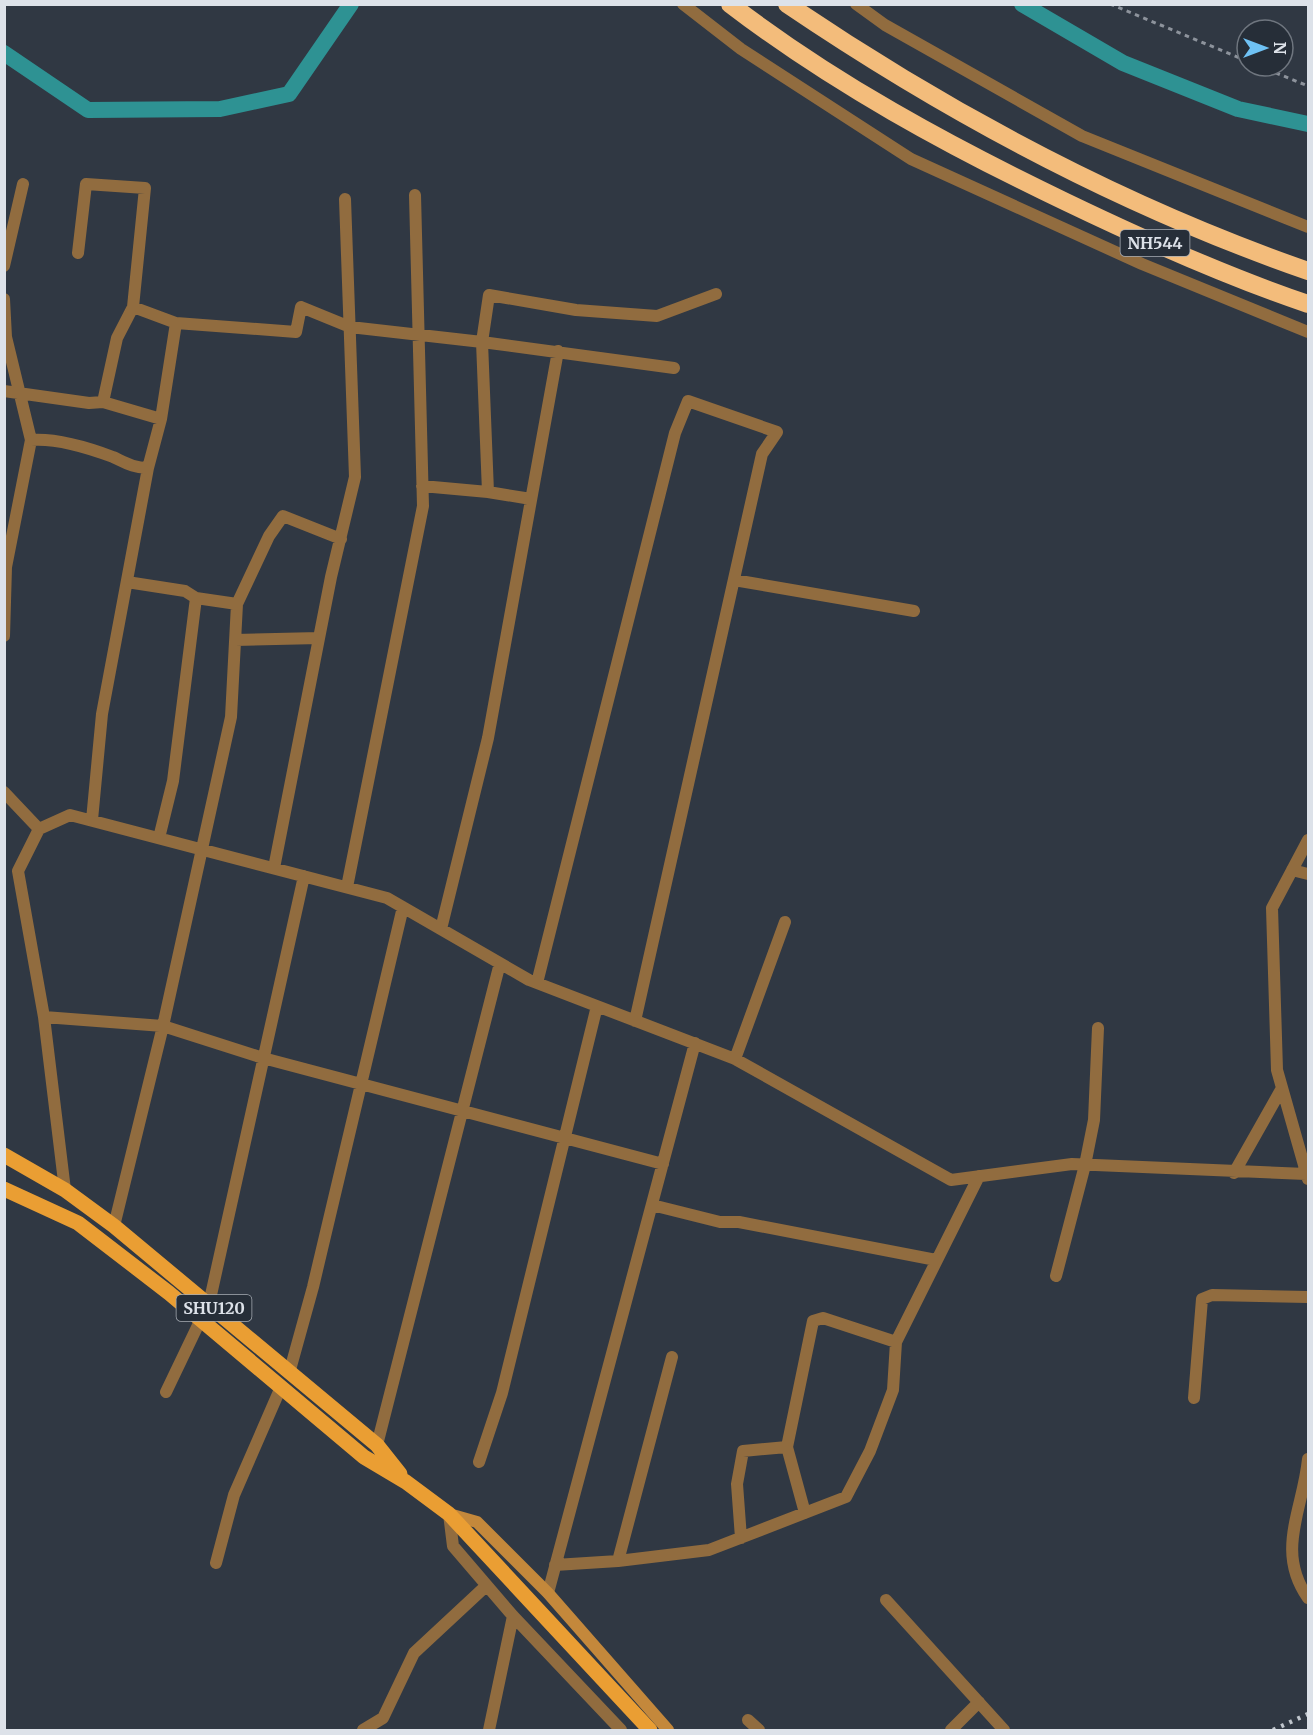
<svg xmlns="http://www.w3.org/2000/svg" width="1313" height="1735" font-family="Merriweather,serif">
	<rect width="100%" height="100%" fill="#303843"/>
	<g fill="none" stroke-linecap="round" stroke-linejoin="round">
		<!-- canal -->
		<path stroke="#2e9293" stroke-width="16" d="M1022,4L1123,63L1238,109L1308,124
			M4,53L88,110L220,109L289,94L351,4"/>
		<!-- path -->
		<path stroke="#8d939c" stroke-width="3" stroke-dasharray="4.5 4.5" stroke-linecap="butt" d="M1110,4L1247,61
			M1259,66L1308,86"/>
		<!-- street -->
		<path stroke="#916c3f" stroke-width="12" d="M683,4L741,49L911,159L1142,264L1308,332
			M856,4L885,25L1082,136L1308,227
			M78,253L86,184L145,188L133,307L117,338L103,402
			M4,266L23,184
			M4,299L6,337L31,440L6,567L4,636
			M176,323L296,332L301,307L350,327L482,342L488,492L531,499
			M674,368L482,342L489,295L576,310L657,316L716,294
			M4,391L89,403L103,402L161,419
			M31,440C57,438 89,448 113,457C126,463 134,468 148,468
			M422,486L488,492
			M734,580L914,611
			M237,604L269,536L283,516L341,539
			M235,640L319,638
			M4,792L39,829
			M92,820L102,714L148,468L161,419L176,323L133,307
			M159,838L173,781L196,598
			M274,868L331,577L355,477L345,199
			M1292,870L1308,874
			M347,887L423,506L415,195
			M441,929L488,738L558,351
			M537,983L675,433L688,401L777,432L762,454L635,1021
			M44,1017L163,1026L263,1058L663,1164
			M735,1059L785,922
			M1234,1173L1282,1088
			M1308,1179L1277,1070L1272,908L1308,840
			M65,1190L44,1017L18,871L39,829L70,815L387,898L529,980L735,1059L951,1180L1072,1164L1306,1174
			M652,1205L720,1222H739L936,1260
			M114,1226L163,1026L231,717L237,604L196,598L185,591L127,582
			M1056,1276L1085,1165L1094,1120L1098,1028
			M209,1304L304,876
			M290,1370L313,1287L403,907
			M166,1392L200,1321
			M1194,1398L1202,1299L1212,1295L1308,1297
			M377,1445L500,963
			M787,1447L813,1321L823,1318L896,1342
			M1308,1459C1303,1510 1275,1551 1308,1598
			M479,1462L502,1393L597,1006
			M449,1514L453,1546L513,1616L621,1730
			M741,1538L737,1484L743,1451L787,1447L805,1513
			M618,1561L672,1357
			M216,1563L234,1495L281,1387
			M555,1565L618,1561L709,1550L846,1497L870,1451L893,1390L896,1342L979,1176
			M548,1593L695,1043
			M886,1600L1004,1730
			M748,1720L759,1730
			M363,1730L383,1718L414,1653L486,1586
			M489,1730L513,1616
			M951,1730L979,1702"/>
		<!-- secondary -->
		<path stroke="#c4883b" stroke-width="12" d="M449,1514L477,1522L548,1593L668,1730"/>
		<!-- primary -->
		<path stroke="#ea9e33" stroke-width="15" d="M4,1155L65,1190L114,1226L377,1445L400,1474
			M4,1189L78,1223L169,1293L364,1457L406,1482L449,1514L650,1730"/>
		<!-- highway -->
		<path stroke="#f3bc7b" stroke-width="18" d="M730,4C833,83 949,146 1066,202C1145,240 1225,276 1308,304
			M787,4C948,113 1124,207 1308,271"/>
		<!-- rail -->
		<path stroke="#bfc5cc" stroke-width="4.5" stroke-dasharray="3 6" stroke-linecap="butt" d="M1273,1730L1308,1714"/>
	</g>
	<g text-anchor="middle" stroke-width="6" stroke-linejoin="round" paint-order="stroke">
		<!-- shield labels -->
		<g fill="#262e38" stroke="#a6acb4" stroke-width="1.5">
			<rect x="1120.5" y="230" width="69" height="26" rx="4.5"/>
			<rect x="176.5" y="1295" width="75" height="26" rx="4.5"/>
		</g>
		<g font-size="16" font-weight="bold" fill="#dde2e9">
			<text x="1155" y="249">NH544</text>
			<text x="214" y="1314">SHU120</text>
		</g>
	</g>
	<!-- border -->
	<rect width="1313" height="1735" fill="none" stroke="#dde2e9" stroke-width="12"/>
	<!-- north arrow -->
	<g transform="translate(1265 48) rotate(90)"><circle r="28" fill="#262e38" stroke="#6f767f" stroke-width="1.5"/>
	<path d="M0-4.5L10 22L0 15L-10 22Z" fill="#6fc2f4"/>
	<text y="-9" font-size="16" font-weight="bold" text-anchor="middle" fill="#dde2e9">N</text>
	</g>
</svg>
